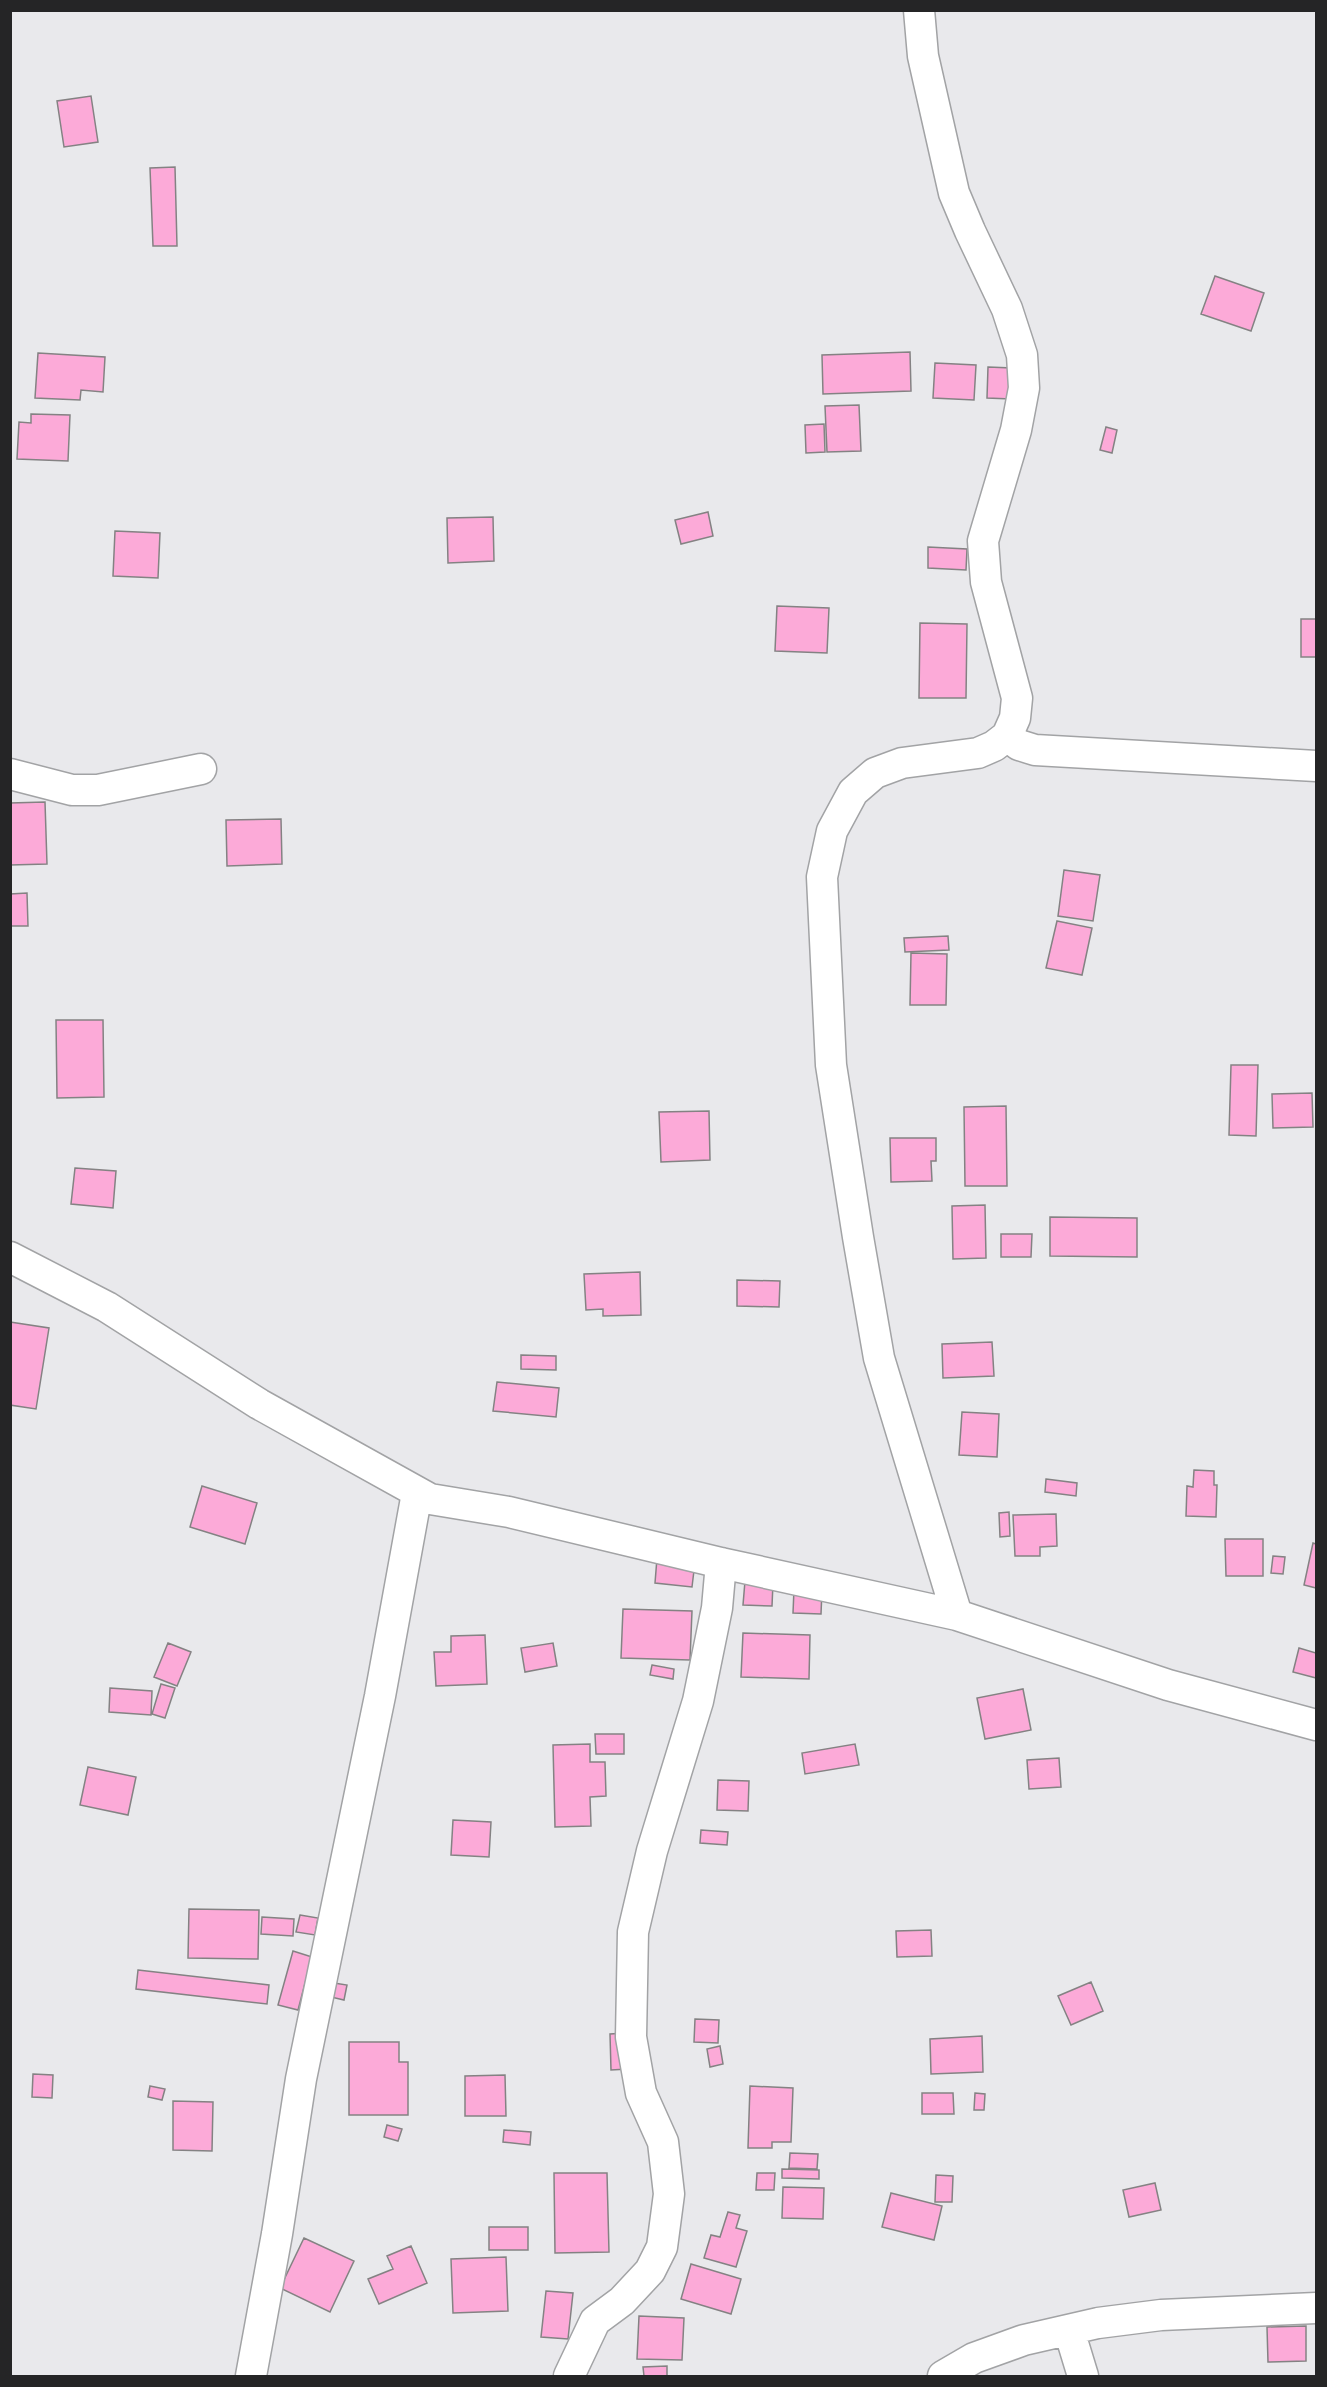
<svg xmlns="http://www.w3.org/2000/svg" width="1327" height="2387" font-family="Cabin,sans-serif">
	<rect width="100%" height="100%" fill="#e9e9ec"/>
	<!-- building -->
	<path fill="#fcaad8" stroke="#848283" stroke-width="1.5" d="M91,96L98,142L64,147L57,101Z
		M175,167L177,246H153L150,168Z
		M1215,276L1264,293L1251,331L1201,314Z
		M910,352L911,391L823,394L822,355Z
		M38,353L105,357L103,392L81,390L80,400L35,398Z
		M935,363L976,365L974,400L933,398Z
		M988,367L1012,368L1011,399L987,398Z
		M859,405L861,451L827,452L825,406Z
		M31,414L70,415L68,461L17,459L19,422L31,423Z
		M824,424L825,452L806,453L805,425Z
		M1106,427L1117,430L1112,453L1100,450Z
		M708,512L713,536L681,544L675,520Z
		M493,517L494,561L448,563L447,518Z
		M115,531L160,533L158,578L113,576Z
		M928,547L967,549L966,570L928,568Z
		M777,606L829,608L827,653L775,651Z
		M1301,619H1316V657H1301Z
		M920,623L967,624L966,698H919Z
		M45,802L47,864L10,865V803Z
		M281,819L282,864L227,866L226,820Z
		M1064,870L1100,875L1093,921L1058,916Z
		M27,893L28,926H10V894Z
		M1057,921L1092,928L1082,975L1046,968Z
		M948,936L949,950L905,952L904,938Z
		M911,953L947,954L946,1005H910Z
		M56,1020H103L104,1097L57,1098Z
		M1231,1065H1258L1256,1136L1229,1135Z
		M1312,1093L1313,1127L1273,1128L1272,1094Z
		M1006,1106L1007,1186H965L964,1107Z
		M709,1111L710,1160L661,1162L659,1112Z
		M890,1138H936V1161H931L932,1181L891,1182Z
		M75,1168L116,1171L113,1208L71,1204Z
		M985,1205L986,1258L953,1259L952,1206Z
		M1050,1217L1137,1218V1257L1050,1256Z
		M1001,1234H1032L1031,1257H1001Z
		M640,1272L641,1315L603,1316V1309L586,1310L584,1274Z
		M737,1280L780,1281L779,1307L737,1306Z
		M10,1322L49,1328L36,1409L10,1405Z
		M992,1342L994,1376L943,1378L942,1344Z
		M521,1355L556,1356V1370L521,1369Z
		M497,1382L559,1388L556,1417L493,1411Z
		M962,1412L999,1414L997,1457L959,1455Z
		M1194,1470L1214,1471V1485H1217L1216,1517L1186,1516L1187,1486L1193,1487Z
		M1046,1479L1077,1483L1076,1496L1045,1492Z
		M202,1486L257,1503L245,1544L190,1527Z
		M1009,1512L1010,1536L1000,1537L999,1513Z
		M1056,1514L1057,1546L1040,1547V1556H1015L1013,1515Z
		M1225,1539H1263V1576H1226Z
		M1313,1543L1316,1544V1588L1304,1585Z
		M1273,1556L1285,1557L1283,1574L1271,1573Z
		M657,1558L695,1562L692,1587L655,1583Z
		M745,1581L773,1583L772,1606L743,1605Z
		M794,1589L822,1590L821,1614L793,1613Z
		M623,1609L692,1611L690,1660L621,1658Z
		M743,1633L810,1635L809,1679L741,1677Z
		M485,1635L487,1684L436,1686L434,1652H451V1636Z
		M168,1643L191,1652L177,1686L154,1677Z
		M553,1643L557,1666L525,1672L521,1648Z
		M1299,1648L1316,1653V1678L1293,1672Z
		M652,1665L674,1669L673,1679L650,1675Z
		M161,1684L175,1688L165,1718L152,1714Z
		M110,1688L152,1691L151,1715L109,1712Z
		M1023,1689L1031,1730L985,1739L977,1698Z
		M595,1734H624V1754H596Z
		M590,1744V1762H605L606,1796L590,1797L591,1826L555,1827L553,1745Z
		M855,1744L859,1765L805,1774L802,1753Z
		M1059,1758L1061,1787L1029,1789L1027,1760Z
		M88,1767L136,1777L128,1815L80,1805Z
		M718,1780L749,1781L748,1811L717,1810Z
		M453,1820L491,1822L489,1857L451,1855Z
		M701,1830L728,1832L727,1845L700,1843Z
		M189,1909L259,1910L258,1959L188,1958Z
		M300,1915L318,1918L315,1935L296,1932Z
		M262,1917L294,1919L293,1936L261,1934Z
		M931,1930L932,1956L897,1957L896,1931Z
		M293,1951L312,1957L298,2010L278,2005Z
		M138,1970L269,1985L267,2004L136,1989Z
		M1091,1982L1103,2011L1071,2025L1058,1996Z
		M334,1983L347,1985L344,2000L331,1997Z
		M695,2019L719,2020L718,2043L694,2042Z
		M626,2033L628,2069L611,2070L610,2034Z
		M982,2036L983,2072L931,2074L930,2039Z
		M349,2042H399V2062H408V2115H349Z
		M720,2046L723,2064L710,2067L707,2049Z
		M33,2074L53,2075L52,2098L32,2097Z
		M505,2075L506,2116H465V2076Z
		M150,2086L165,2089L162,2100L148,2097Z
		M750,2086L793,2088L791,2142H772V2148H748Z
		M922,2093H953L954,2114H922Z
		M975,2093L985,2094L984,2110H974Z
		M173,2101L213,2102L212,2151L173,2150Z
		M387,2125L402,2129L398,2141L384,2137Z
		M504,2130L531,2132L530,2145L503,2142Z
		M790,2153L818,2154L817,2169L789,2168Z
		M782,2169L819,2170V2179L782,2178Z
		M554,2173H607L609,2252L555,2253Z
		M757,2173H775L774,2190H756Z
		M936,2175L953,2176L952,2202H935Z
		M1155,2183L1161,2210L1129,2217L1123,2190Z
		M783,2187L824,2188L823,2219L782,2218Z
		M891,2193L942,2206L934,2240L882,2227Z
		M728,2212L740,2215L736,2228L747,2231L736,2267L704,2258L711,2235L720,2237Z
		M489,2227H528V2250H489Z
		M304,2238L354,2261L330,2312L280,2288Z
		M411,2246L427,2283L379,2304L368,2279L393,2269L387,2256Z
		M506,2257L508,2311L453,2313L451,2259Z
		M691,2264L741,2279L731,2314L681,2299Z
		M546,2291L573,2293L568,2339L541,2337Z
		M639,2316L684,2318L682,2360L637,2359Z
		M1306,2326V2361L1268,2362L1267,2327Z
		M667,2366V2376H644L643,2367Z"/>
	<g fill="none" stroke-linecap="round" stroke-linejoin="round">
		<defs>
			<path id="minor" d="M919,10L923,56L954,193L970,231L1007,309L1022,355L1024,388L1016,430L983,541L986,582L1017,698L1015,718L1007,736L994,746L978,753L902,763L875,773L853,792L832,831L822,877L831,1065L858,1237L879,1358L957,1615
				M1007,736L1019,745L1035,750L1316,766
				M10,774L72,790H98L201,769
				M10,1257L107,1307L259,1404L430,1499L509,1512L721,1563L957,1615L1168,1685L1316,1725
				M1069,2330L1083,2376
				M251,2376L277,2234L301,2079L380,1696L417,1493
				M569,2376L595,2321L622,2301L650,2271L662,2247L669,2194L663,2142L641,2093L631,2037L633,1932L652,1851L698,1701L717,1608L721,1563
				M943,2376L974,2358L1024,2340L1098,2323L1161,2315L1316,2308"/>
		</defs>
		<!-- minor casing -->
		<use href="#minor" stroke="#a2a3a5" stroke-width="33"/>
		<!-- minor -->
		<use href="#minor" stroke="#fff" stroke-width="30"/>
	</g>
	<!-- border -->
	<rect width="1327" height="2387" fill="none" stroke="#252526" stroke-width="24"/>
</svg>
